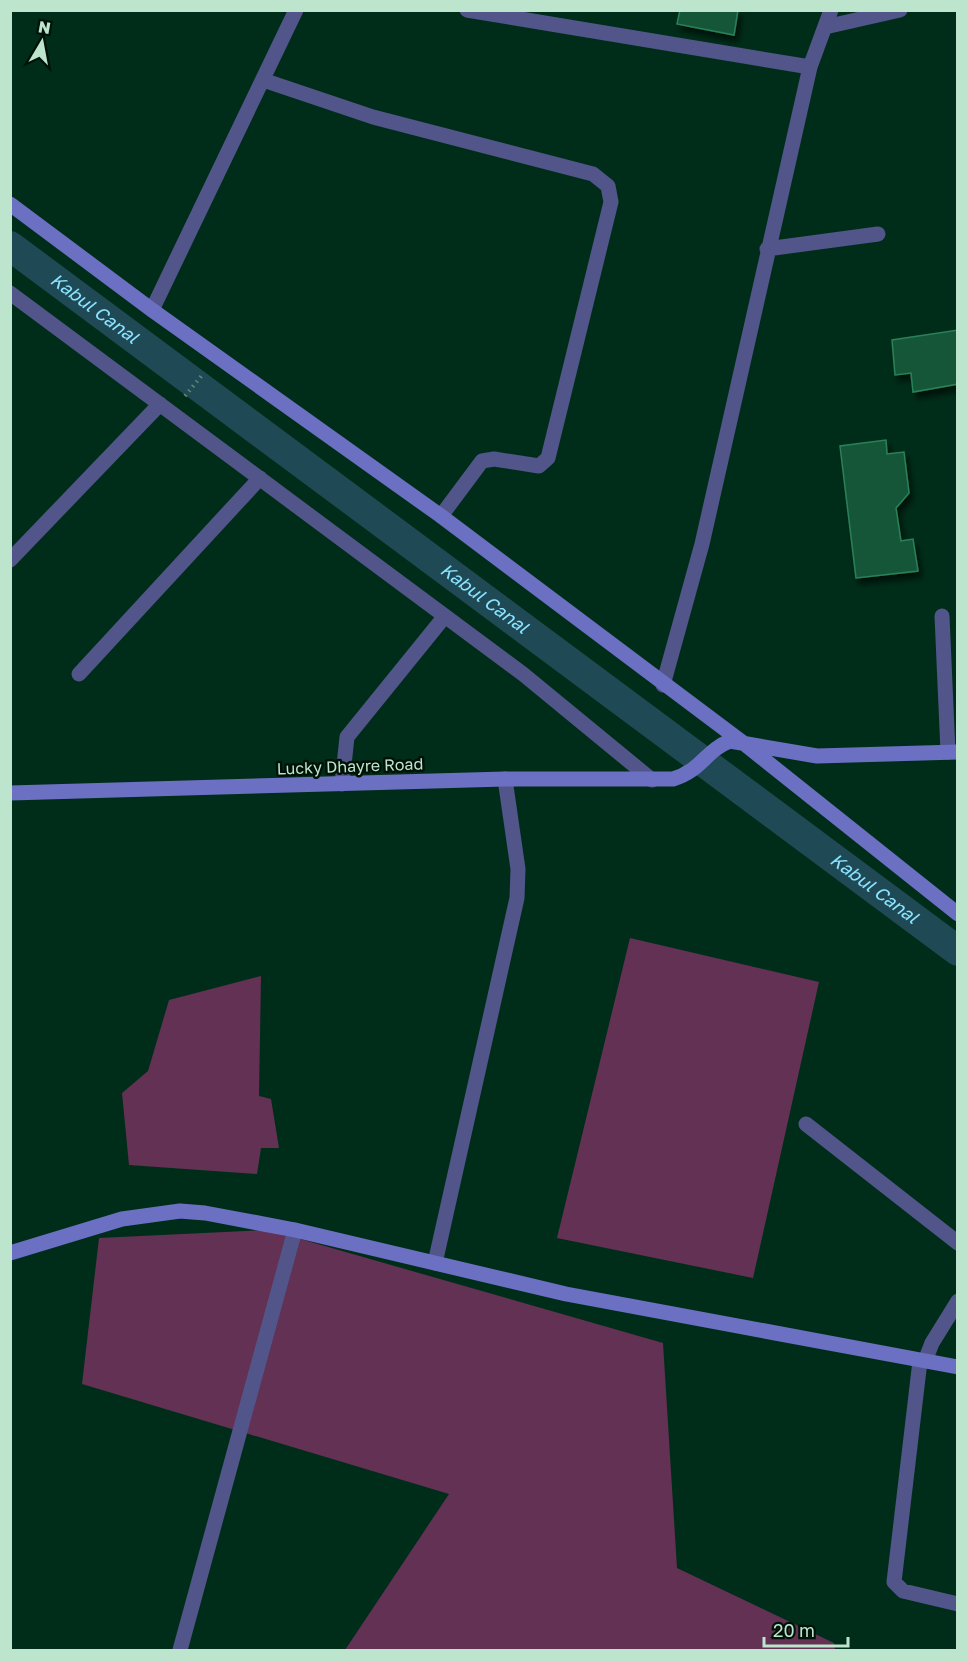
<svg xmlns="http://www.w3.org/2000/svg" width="968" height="1661" font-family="'Golos Text',sans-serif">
	<defs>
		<filter id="shadow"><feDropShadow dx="3.5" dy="6" stdDeviation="3" flood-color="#0009"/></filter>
	</defs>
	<rect width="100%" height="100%" fill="#002d19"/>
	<!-- green -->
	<path fill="#623153" d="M630,938L819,982L753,1278L557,1238Z
		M261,976L259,1096L271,1099L279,1148H261L257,1174L129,1165L122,1093L148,1071L169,1000Z
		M269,1230L663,1343L677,1568L834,1643L835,1650H345L449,1494L82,1384L99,1238Z"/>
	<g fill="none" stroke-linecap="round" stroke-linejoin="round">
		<!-- canal -->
		<path stroke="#204956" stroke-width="30" id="s1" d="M10,246L958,951"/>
	</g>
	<!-- building -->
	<path fill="#135739" stroke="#2b8159" stroke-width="1.5" filter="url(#shadow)" d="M680,10H738L734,35L677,24Z
		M958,330V384L913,392L911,373L895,375L892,340Z
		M886,440L887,454L904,452L909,493L896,508L901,541L913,539L918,571L856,578L840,446Z"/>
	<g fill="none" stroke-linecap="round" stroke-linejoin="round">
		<!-- path -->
		<path stroke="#608a75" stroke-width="4" stroke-dasharray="1.5 4.5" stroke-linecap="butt" d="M185,396L203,374"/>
		<!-- street -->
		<path stroke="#525589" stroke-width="15" d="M467,10L810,67
			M825,27L900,10
			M263,80L373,117L593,174L608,186L611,202L548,458L539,466L494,459L482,461L441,516
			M767,249L878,234
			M10,293L523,674L652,780
			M152,310L296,10
			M10,560L160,404
			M942,616L948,752
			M79,674L260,478
			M663,685L702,544L810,67L831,10
			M342,784L347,737L445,616
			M806,1124L958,1243
			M435,1263L517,898L518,869L505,779
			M920,1361L894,1582L903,1591L958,1604
			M925,1361L932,1343L958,1301
			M180,1650L295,1230"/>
		<!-- secondary -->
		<path stroke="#6c70c3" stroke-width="15" d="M10,204L152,310L441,516L742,742L958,914
			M10,793L505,779H673C701,771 706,750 730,741L817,756L958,752
			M10,1253L122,1219L180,1211L205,1213L295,1230L566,1294L958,1367"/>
	</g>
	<g text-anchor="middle" stroke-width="5" stroke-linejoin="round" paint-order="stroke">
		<!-- street labels -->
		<g font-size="16" fill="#bde5ce" stroke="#001207">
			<text transform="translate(350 766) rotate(-2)" y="6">Lucky Dhayre Road</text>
		</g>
		<!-- water labels -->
		<g font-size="18" font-style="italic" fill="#8ae3ff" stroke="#001207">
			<text dy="6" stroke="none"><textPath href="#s1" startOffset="105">Kabul Canal</textPath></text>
			<text dy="6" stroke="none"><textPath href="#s1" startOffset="591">Kabul Canal</textPath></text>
			<text dy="6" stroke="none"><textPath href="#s1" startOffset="1077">Kabul Canal</textPath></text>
		</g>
	</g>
	<!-- border -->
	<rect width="968" height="1661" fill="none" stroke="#bde5ce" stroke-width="24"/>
	<!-- north arrow -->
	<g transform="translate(42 42) rotate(10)" stroke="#001207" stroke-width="4.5" paint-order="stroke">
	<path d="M0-4.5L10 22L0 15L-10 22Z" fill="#bde5ce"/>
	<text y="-9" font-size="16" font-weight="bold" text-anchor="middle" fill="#bde5ce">N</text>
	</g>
	<!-- scale -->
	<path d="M764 1637v9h84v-9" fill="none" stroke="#bde5ce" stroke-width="3"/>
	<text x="773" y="1637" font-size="18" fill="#bde5ce" stroke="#001207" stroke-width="4.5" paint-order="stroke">20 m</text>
</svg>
